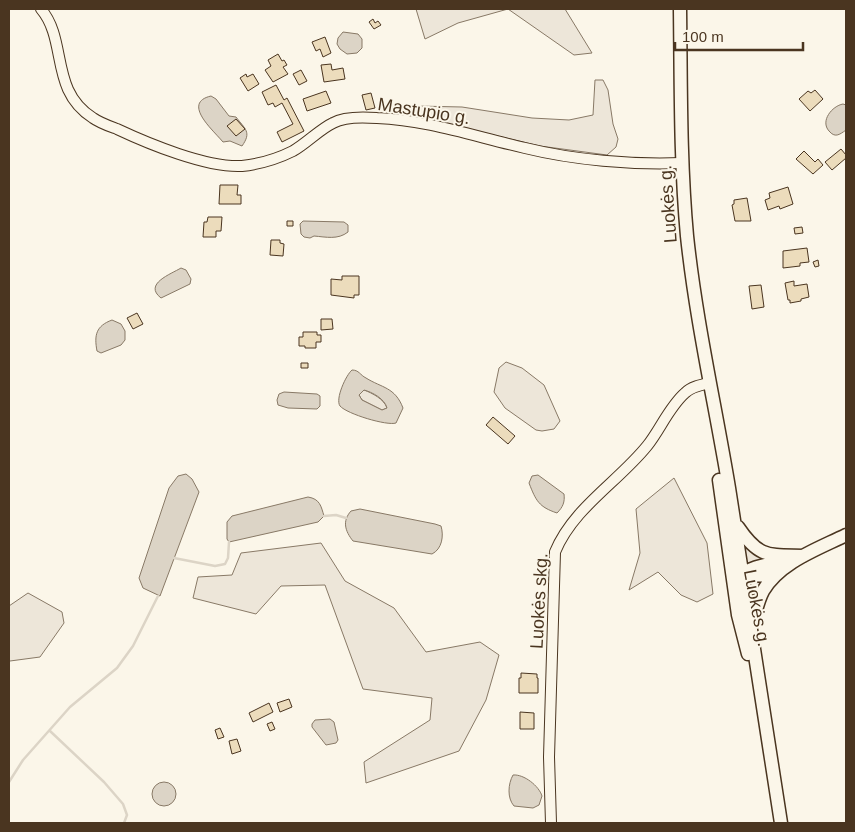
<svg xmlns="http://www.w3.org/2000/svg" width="855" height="832" font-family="Helvetica,sans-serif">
	<rect width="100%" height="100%" fill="#fbf6e9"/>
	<!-- green -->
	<path fill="#ede6d9" stroke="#887966" d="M416,9H565L592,53L574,55L508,9L458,23L425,39Z
		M595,80H603L608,90L613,124L618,139L616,147L607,155L540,146L408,115L416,106L462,107L532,118L569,120L593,115Z
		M506,362L522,368L544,385L560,421L554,429L542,431L536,430L505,408L494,392L499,368Z
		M364,390C372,393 384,399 387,408L382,410L362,400L359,395Z
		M674,478L707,543L713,594L697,602L681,595L658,572L629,590L640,553L636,509Z
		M743,541L766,558L746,567Z
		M321,543L345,581L394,608L426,652L480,642L499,655L486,700L459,751L366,783L364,762L430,720L432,698L363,689L325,585L281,586L256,614L193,598L198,577L232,575L241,553Z
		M749,579L762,582L753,603Z
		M28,593L62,612L64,623L40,657L10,661L9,660V606Z"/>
	<!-- water -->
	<path fill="#dcd4c6" stroke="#887966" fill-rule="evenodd" d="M343,32L358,34L362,39V48L357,53L347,54L340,49L337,44L338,38Z
		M211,96L216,99L229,116L236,117C245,129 252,132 242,146L230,141L223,142C214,131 181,103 211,96Z
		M843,104L846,105V130C839,135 835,138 829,131C820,121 832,106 843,104Z
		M303,221L344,222L348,225V232C338,240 326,237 314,236L310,238L304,237L301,234L300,224Z
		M181,268L186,270L191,279L190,284L161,298C143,284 171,274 181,268Z
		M112,320L121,324L125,331V340L121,345L101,353L97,351C94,335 96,326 112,320Z
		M352,370C359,370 360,375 366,378C382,388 395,387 403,408L396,423C387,426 347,414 340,406C335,399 346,375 352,370ZM364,390C372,392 385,399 387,408L382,410L362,400L359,395Z
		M284,392L317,394L320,396V406L317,409L288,408L278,405L277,400L279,394Z
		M186,474L192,479L199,492L160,596L143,588L139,578L169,488L178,476Z
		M538,475L564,494C565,502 563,507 557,513C539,507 536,501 529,483L532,476Z
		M308,497C320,499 321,506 324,516L318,522L229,542L227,539V522L232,516Z
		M360,509L435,524L441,526C444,536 442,549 432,554L353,541C345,531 342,521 351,511Z
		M330,719L334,722L338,740L336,743L326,745L312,727V724L315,720Z
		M513,775C524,774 539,786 542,796L539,805L533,808L514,806C507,798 508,784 513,775Z
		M152 794a12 12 0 1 1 24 0a12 12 0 1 1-24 0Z"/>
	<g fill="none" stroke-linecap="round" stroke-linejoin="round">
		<!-- stream -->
		<path stroke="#dcd4c6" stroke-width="2.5" d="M324,516L336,515L346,518
			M174,558L215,566L225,564L228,558L229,542
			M50,731L104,782L123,804L127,815L124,823
			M9,782L23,760L70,707L117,668L133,646L158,596"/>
	</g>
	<!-- building -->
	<path fill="#ecdcbc" stroke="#4a3520" d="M373,19L375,23L378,21L381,25L374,29L369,22Z
		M325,37L331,53L323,57L320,49L316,51L312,42Z
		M278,54L282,61L284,60L287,65L283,67L288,74L273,82L265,70L271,66L268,60Z
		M331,64L332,70L343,68L345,79L324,82L321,65Z
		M301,70L307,81L299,85L293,74Z
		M246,74L247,77L253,74L259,84L248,91L240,78Z
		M276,85L284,100L287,98L304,131L282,142L277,132L293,124L282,103L275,107L273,103L268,105L262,92Z
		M815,90L823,99L810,111L799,99L808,91L811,93Z
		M326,91L331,103L307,111L303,99Z
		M371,93L375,108L366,110L362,95Z
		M236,119L245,129L236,136L227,126Z
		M841,149L846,155V158L832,170L825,162Z
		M804,151L815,162L818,159L823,165L813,174L796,159Z
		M220,185H238L237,195H241V204H219Z
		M788,187L793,204L780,209L779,206L768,210L765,200L770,198L769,193Z
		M747,198L751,221H735L732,205L734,204V200Z
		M208,217H222L221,231H216V237H203L204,222H207Z
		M287,221H293V226H287Z
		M802,227L803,233L795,234L794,228Z
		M271,240H280V243L284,244L283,256L270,255Z
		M807,248L809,262L800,263V266L783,268V251Z
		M818,260L819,266L815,267L813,262Z
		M342,276H359V295H354V298L331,295V279L342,280Z
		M794,281V286L807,284L809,297L801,299V301L790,303V300H788L785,283Z
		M761,285L764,307L752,309L749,286Z
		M137,313L143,324L133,329L127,318Z
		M321,319H332L333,329L321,330Z
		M303,332H317V335H321V342H316V348H305V346H299V337H303Z
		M301,363H308V368H301Z
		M493,417L515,436L508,444L486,425Z
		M521,673L537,674V678H538V693H519V678H521Z
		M289,699L292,707L280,712L277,703Z
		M269,703L273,712L253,722L249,713Z
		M520,712L534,713V729H520Z
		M272,722L275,729L270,731L267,724Z
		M220,728L224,737L218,739L215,730Z
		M237,739L241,751L232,754L229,741Z"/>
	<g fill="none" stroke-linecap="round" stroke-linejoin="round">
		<defs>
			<path id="minor" d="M41,9C68,41 49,90 93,118C100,123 109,126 117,129C149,144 207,168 242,166C260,164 277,159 293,151C307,143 320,129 333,123C345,116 364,117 377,118C428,120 476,137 525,148C574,160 632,165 682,163
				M551,823L549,757L555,552C573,508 618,482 647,446C660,430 669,407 685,393C691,387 700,385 709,383"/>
			<path id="major" d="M680,9C681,84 680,160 687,236C696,321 715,404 729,488C747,600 763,712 781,823
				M719,480L738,615L748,654
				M738,527C759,558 768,555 803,556
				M741,571C755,578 766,576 779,571
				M738,578C750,565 772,564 789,560
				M753,621C756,611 758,600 763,591C780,562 818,549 846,535"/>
		</defs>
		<!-- minor casing -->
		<use href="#minor" stroke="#4a3520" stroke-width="12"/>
		<!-- major casing -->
		<use href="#major" stroke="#4a3520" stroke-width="15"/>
		<!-- minor -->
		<use href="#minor" stroke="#fbf6e9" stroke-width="10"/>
		<!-- major -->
		<use href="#major" stroke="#fbf6e9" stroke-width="12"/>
	</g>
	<g text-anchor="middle" stroke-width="4" stroke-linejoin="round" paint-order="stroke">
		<!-- street labels -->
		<g font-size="18" fill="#4a3520" stroke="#fbf6e9">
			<text transform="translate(424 111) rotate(9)" y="6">Mastupio g.</text>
			<text transform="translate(668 204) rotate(-94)" y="6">Luokės g.</text>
			<text transform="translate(539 601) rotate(-87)" y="6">Luokės skg.</text>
			<text transform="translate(757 608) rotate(79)" y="6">Luokės g.</text>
		</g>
	</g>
	<!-- border -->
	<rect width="855" height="832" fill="none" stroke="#4a3520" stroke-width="20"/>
	<!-- scale -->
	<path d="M675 42v8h128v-8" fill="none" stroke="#4a3520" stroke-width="2.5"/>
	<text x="682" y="42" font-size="15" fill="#4a3520" stroke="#fbf6e9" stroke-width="4" paint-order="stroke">100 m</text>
</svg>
